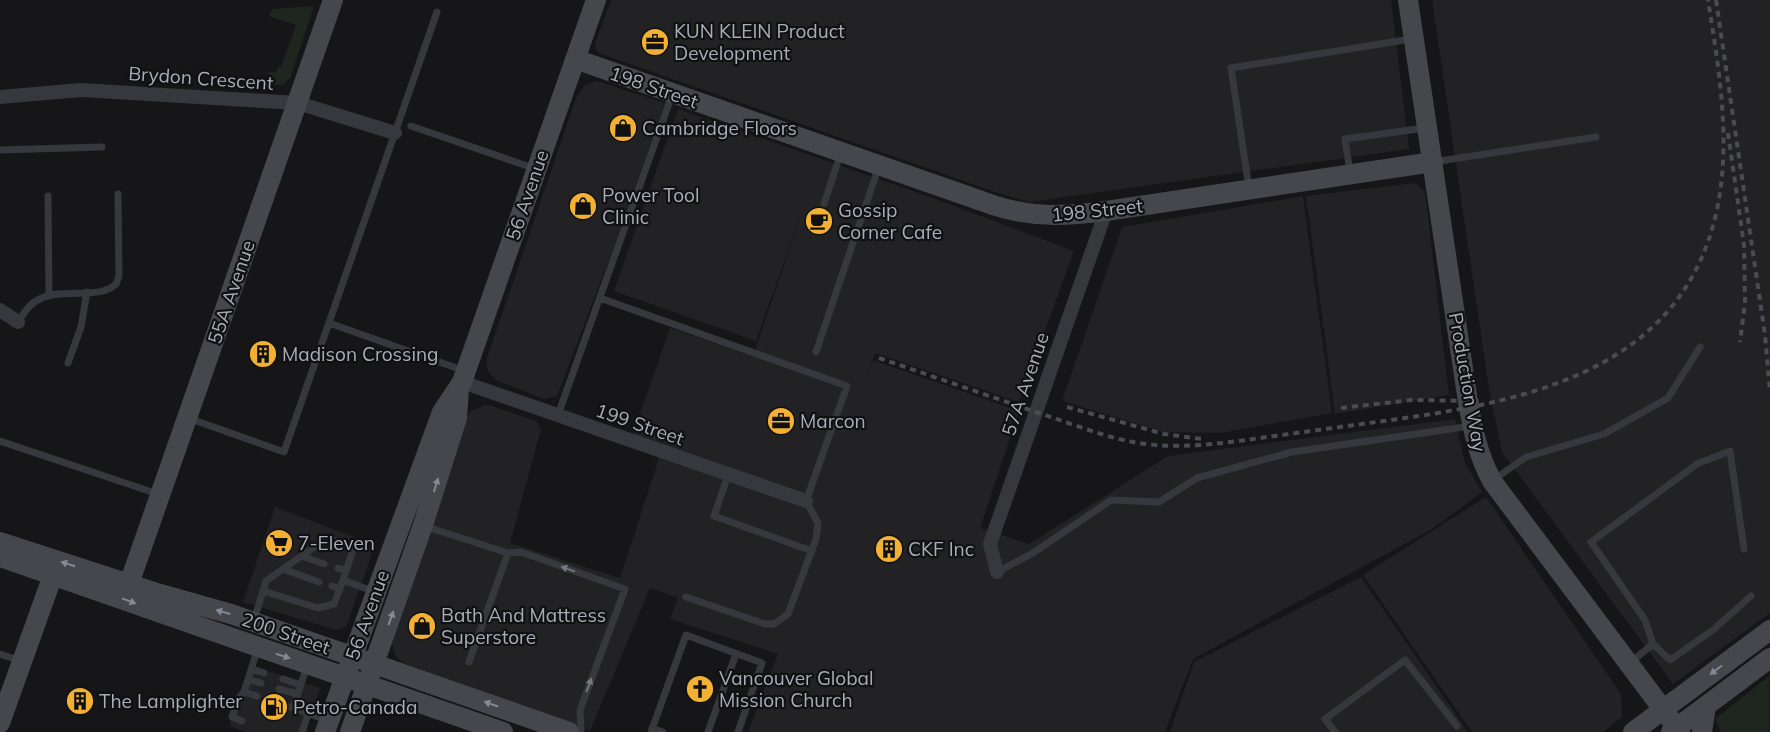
<svg xmlns="http://www.w3.org/2000/svg" width="1770" height="732" font-family="Mulish,sans-serif">
	<rect width="100%" height="100%" fill="#161618"/>
	<!-- built -->
	<path fill="#222225" d="M611,0H1391L1409,149L1029,202L998,193L601,54L596,50L595,44Z
		M1432,0H1770V613L1673,684L1502,452L1489,389Z
		M597,81L665,103L613,249L557,396L544,399L496,380L488,371L486,361L576,98L584,86Z
		M678,109L930,197L1074,251L1019,402L875,353L861,392L873,360L1019,411L980,528L1029,544L1168,456L1455,419L1465,463L1482,492L1432,529L1193,659L1165,732H748L778,654L670,619L678,598L650,588L590,731L403,663L395,655L391,641L467,416L471,411L485,405L492,406L536,421L541,429L510,543L620,578L661,452L631,440L670,328L753,356L805,203L756,341L614,291Z
		M1415,183L1425,191L1449,395L1335,414L1306,196Z
		M1303,196L1332,413L1221,433L1164,432L1062,401L1122,227Z
		M1486,497L1621,694L1622,717L1603,732H1472L1363,575Z
		M275,507L375,545L346,627L336,630L243,602Z
		M1361,577L1468,732H1170L1194,662Z
		M249,665L320,688L306,732H246L229,726Z"/>
	<!-- green -->
	<path fill="#1e261f" d="M314,6L290,78L282,85L264,84L270,71L276,73L278,66L281,67L296,25L269,16L272,9Z
		M1769,676V732H1721L1715,719Z"/>
	<g fill="none" stroke-linecap="round" stroke-linejoin="round">
		<!-- lane -->
		<path stroke="#37383d" stroke-width="7" d="M411,126L536,169
			M0,150L102,147
			M1433,162L1596,137
			M1350,172L1345,139L1425,128
			M1249,188L1231,68L1411,39
			M48,196L49,296
			M824,204L841,152
			M600,298L847,386L806,501L818,523L816,539L788,614L774,624H765L686,597
			M18,322C23,315 28,305 36,301C58,286 99,301 116,284L119,276L118,194
			M329,323L465,371
			M816,352L879,166
			M68,363L81,327L87,292
			M558,415L672,95
			M188,418L284,452L437,12
			M0,441L158,494
			M728,475L714,516L812,551
			M1493,480L1526,457L1604,434L1668,398L1700,347
			M424,526L508,553L521,552L625,589L580,710L581,732
			M302,556L324,564
			M338,568L346,571
			M283,569L319,582
			M997,572L1033,553L1111,500L1159,502L1197,478L1292,452L1471,426
			M332,586L340,589
			M263,591L266,581L327,538L349,546L352,553L343,580
			M254,620L263,591L318,608L334,604L343,580L375,592
			M1653,644L1670,660L1713,630L1751,596
			M0,654L21,661
			M469,662L508,553
			M1631,662L1653,644L1645,620L1591,542L1697,464L1730,451L1744,549
			M307,666L293,708L327,720
			M252,669L264,673
			M248,679L261,683
			M283,679L301,685
			M279,689L298,694
			M257,696L244,692L258,648
			M275,703L293,708
			M242,721L232,717L238,699L244,692
			M652,728L663,732
			M302,732L308,714
			M651,732L686,635L762,663L738,732
			M708,732L736,654
			M1335,732L1325,719L1405,660L1457,726"/>
		<!-- street -->
		<path stroke="#37383d" stroke-width="14" d="M0,97L81,90L298,103L395,133
			M0,310L18,322
			M462,382L806,501
			M997,572L990,544L1106,211"/>
		<!-- secondary -->
		<path stroke="#45474d" stroke-width="20" d="M1408,0L1468,402C1473,430 1478,455 1492,481L1680,732
			M575,59L996,206C1034,218 1067,216 1106,211L1433,162
			M0,542L160,594L231,614L569,732
			M0,557L503,732
			M129,584L333,0
			M0,723L53,575
			M325,732L442,412L462,382L596,0
			M350,732L423,525L457,418L459,389
			M1633,732L1770,630
			M1671,732L1770,658
			M1702,732L1706,706"/>
		<!-- rail -->
		<path stroke="#4a4c52" stroke-width="4" stroke-dasharray="6 5" stroke-linecap="butt" d="M1716,0L1765,335L1770,391
			M1728,133L1744,245L1745,302L1740,342
			M879,358C932,376 986,395 1039,413C1070,423 1101,436 1133,442C1175,450 1218,444 1260,438C1296,433 1333,428 1369,423C1511,404 1678,379 1716,214C1732,144 1719,69 1708,0
			M1067,407L1164,434L1202,439
			M1341,408L1412,400L1479,401"/>
	</g>
	<!-- one-way arrows -->
	<defs><path id="oneway-solid" d="M-6-.8H1V-3.2L6.5 0L1 3.2V.8H-6Z" transform="scale(1.25)"/></defs>
	<g fill="#858993">
		<use href="#oneway-solid" transform="translate(436 485) rotate(-73)"/>
		<use href="#oneway-solid" transform="translate(68 564) rotate(-162)"/>
		<use href="#oneway-solid" transform="translate(129 601) rotate(20)"/>
		<use href="#oneway-solid" transform="translate(223 612) rotate(-164)"/>
		<use href="#oneway-solid" transform="translate(391 618) rotate(-70)"/>
		<use href="#oneway-solid" transform="translate(283 656) rotate(18)"/>
		<use href="#oneway-solid" transform="translate(1716 670) rotate(143)"/>
		<use href="#oneway-solid" transform="translate(491 704) rotate(-161)"/>
	</g>
	<g fill="#757881">
		<use href="#oneway-solid" transform="translate(568 569) rotate(-160)"/>
		<use href="#oneway-solid" transform="translate(589 685) rotate(-70)"/>
	</g>
	<!-- icons -->
	<defs>
		<symbol id="office-disc" viewBox="-11 -11 22 22"><circle r="9.5" fill="#f2b134" stroke="#111113"/><path d="M-6-3h4V-5.5h4V-3h4V5H-6ZM-1-4.5V-3h2v-1.5ZM-6 0V1H6V0Z" fill="#111"/></symbol>
		<symbol id="shop-disc" viewBox="-11 -11 22 22"><circle r="9.5" fill="#f2b134" stroke="#111113"/><path d="M-5-2.5h2.3a2.7 3.5 0 0 1 5.4 0H5L5.5 6h-11ZM-1.5-2.5h3a1.5 2.3 0 0 0-3 0Z" fill="#111"/></symbol>
		<symbol id="cafe-disc" viewBox="-11 -11 22 22"><circle r="9.5" fill="#f2b134" stroke="#111113"/><path d="M-5.5-4.5H6V0H3Q3 3.5 0 3.5H-2.5Q-5.5 3.5-5.5 0ZM3-3.2v2h1.7v-2ZM-6 4.5H4V6H-6Z" fill="#111"/></symbol>
		<symbol id="building-disc" viewBox="-11 -11 22 22"><circle r="9.5" fill="#f2b134" stroke="#111113"/><path d="M-4-6H4V6H1V3H-1V6H-4ZM-2.5-4.3h1.7v1.8h-1.7ZM.8-4.3h1.7v1.8H.8ZM-2.5-1h1.7V.8h-1.7ZM.8-1h1.7V.8H.8Z" fill="#111"/></symbol>
		<symbol id="supermarket-disc" viewBox="-11 -11 22 22"><circle r="9.5" fill="#f2b134" stroke="#111113"/><path d="M-6-5.5h2.5l.6 2H6L4.5 2H-2.5L-4.4-4H-6ZM-1.5 3.2a1.3 1.3 0 1 0 .1 0ZM3 3.2a1.3 1.3 0 1 0 .1 0Z" fill="#111"/></symbol>
		<symbol id="church-disc" viewBox="-11 -11 22 22"><circle r="9.5" fill="#f2b134" stroke="#111113"/><path d="M-1.2-6h2.4v3.5h3.3v2.4h-3.3V6h-2.4V-.1h-3.3v-2.4h3.3Z" fill="#111"/></symbol>
		<symbol id="fuel-disc" viewBox="-11 -11 22 22"><circle r="9.5" fill="#f2b134" stroke="#111113"/><path d="M-5.5-6h7V0h2V4h1.3V-2.5L3-4.5l.8-.8L6-3V5H2.5V1h-1V6h-7ZM-4.2-4.7v3.2H.2V-4.7Z" fill="#111"/></symbol>
	</defs>
	<g fill-rule="evenodd">
		<use href="#office-disc" x="639" y="26" width="32" height="32"/>
		<use href="#shop-disc" x="607" y="112" width="32" height="32"/>
		<use href="#shop-disc" x="567" y="190" width="32" height="32"/>
		<use href="#cafe-disc" x="803" y="205" width="32" height="32"/>
		<use href="#building-disc" x="247" y="338" width="32" height="32"/>
		<use href="#office-disc" x="765" y="405" width="32" height="32"/>
		<use href="#supermarket-disc" x="263" y="527" width="32" height="32"/>
		<use href="#building-disc" x="873" y="533" width="32" height="32"/>
		<use href="#shop-disc" x="406" y="610" width="32" height="32"/>
		<use href="#church-disc" x="684" y="673" width="32" height="32"/>
		<use href="#building-disc" x="64" y="685" width="32" height="32"/>
		<use href="#fuel-disc" x="258" y="691" width="32" height="32"/>
	</g>
	<g text-anchor="middle" stroke-width="4.5" stroke-linejoin="round" paint-order="stroke">
		<!-- poi labels -->
		<g font-size="19" fill="#a8adb8" stroke="#111113" text-anchor="start">
			<text x="674" y="38">KUN KLEIN Product<tspan x="674" dy="22">Development</tspan></text>
			<text x="642" y="135">Cambridge Floors</text>
			<text x="602" y="202">Power Tool<tspan x="602" dy="22">Clinic</tspan></text>
			<text x="838" y="217">Gossip<tspan x="838" dy="22">Corner Cafe</tspan></text>
			<text x="282" y="361">Madison Crossing</text>
			<text x="800" y="428">Marcon</text>
			<text x="298" y="550">7-Eleven</text>
			<text x="908" y="556">CKF Inc</text>
			<text x="441" y="622">Bath And Mattress<tspan x="441" dy="22">Superstore</tspan></text>
			<text x="719" y="685">Vancouver Global<tspan x="719" dy="22">Mission Church</tspan></text>
			<text x="99" y="708">The Lamplighter</text>
			<text x="293" y="714">Petro-Canada</text>
		</g>
		<!-- street labels -->
		<g font-size="19" fill="#a8adb8" stroke="#111113">
			<text transform="translate(201 78) rotate(4)" y="7">Brydon Crescent</text>
			<text transform="translate(654 87) rotate(19)" y="7">198 Street</text>
			<text transform="translate(527 195) rotate(-71)" y="7">56 Avenue</text>
			<text transform="translate(1097 210) rotate(-6)" y="7">198 Street</text>
			<text transform="translate(231 292) rotate(-71)" y="7">55A Avenue</text>
			<text transform="translate(1468 382) rotate(80)" y="7">Production Way</text>
			<text transform="translate(1025 384) rotate(-71)" y="7">57A Avenue</text>
			<text transform="translate(640 424) rotate(19)" y="7">199 Street</text>
			<text transform="translate(367 615) rotate(-70)" y="7">56 Avenue</text>
			<text transform="translate(286 633) rotate(19)" y="7">200 Street</text>
		</g>
	</g>
</svg>
